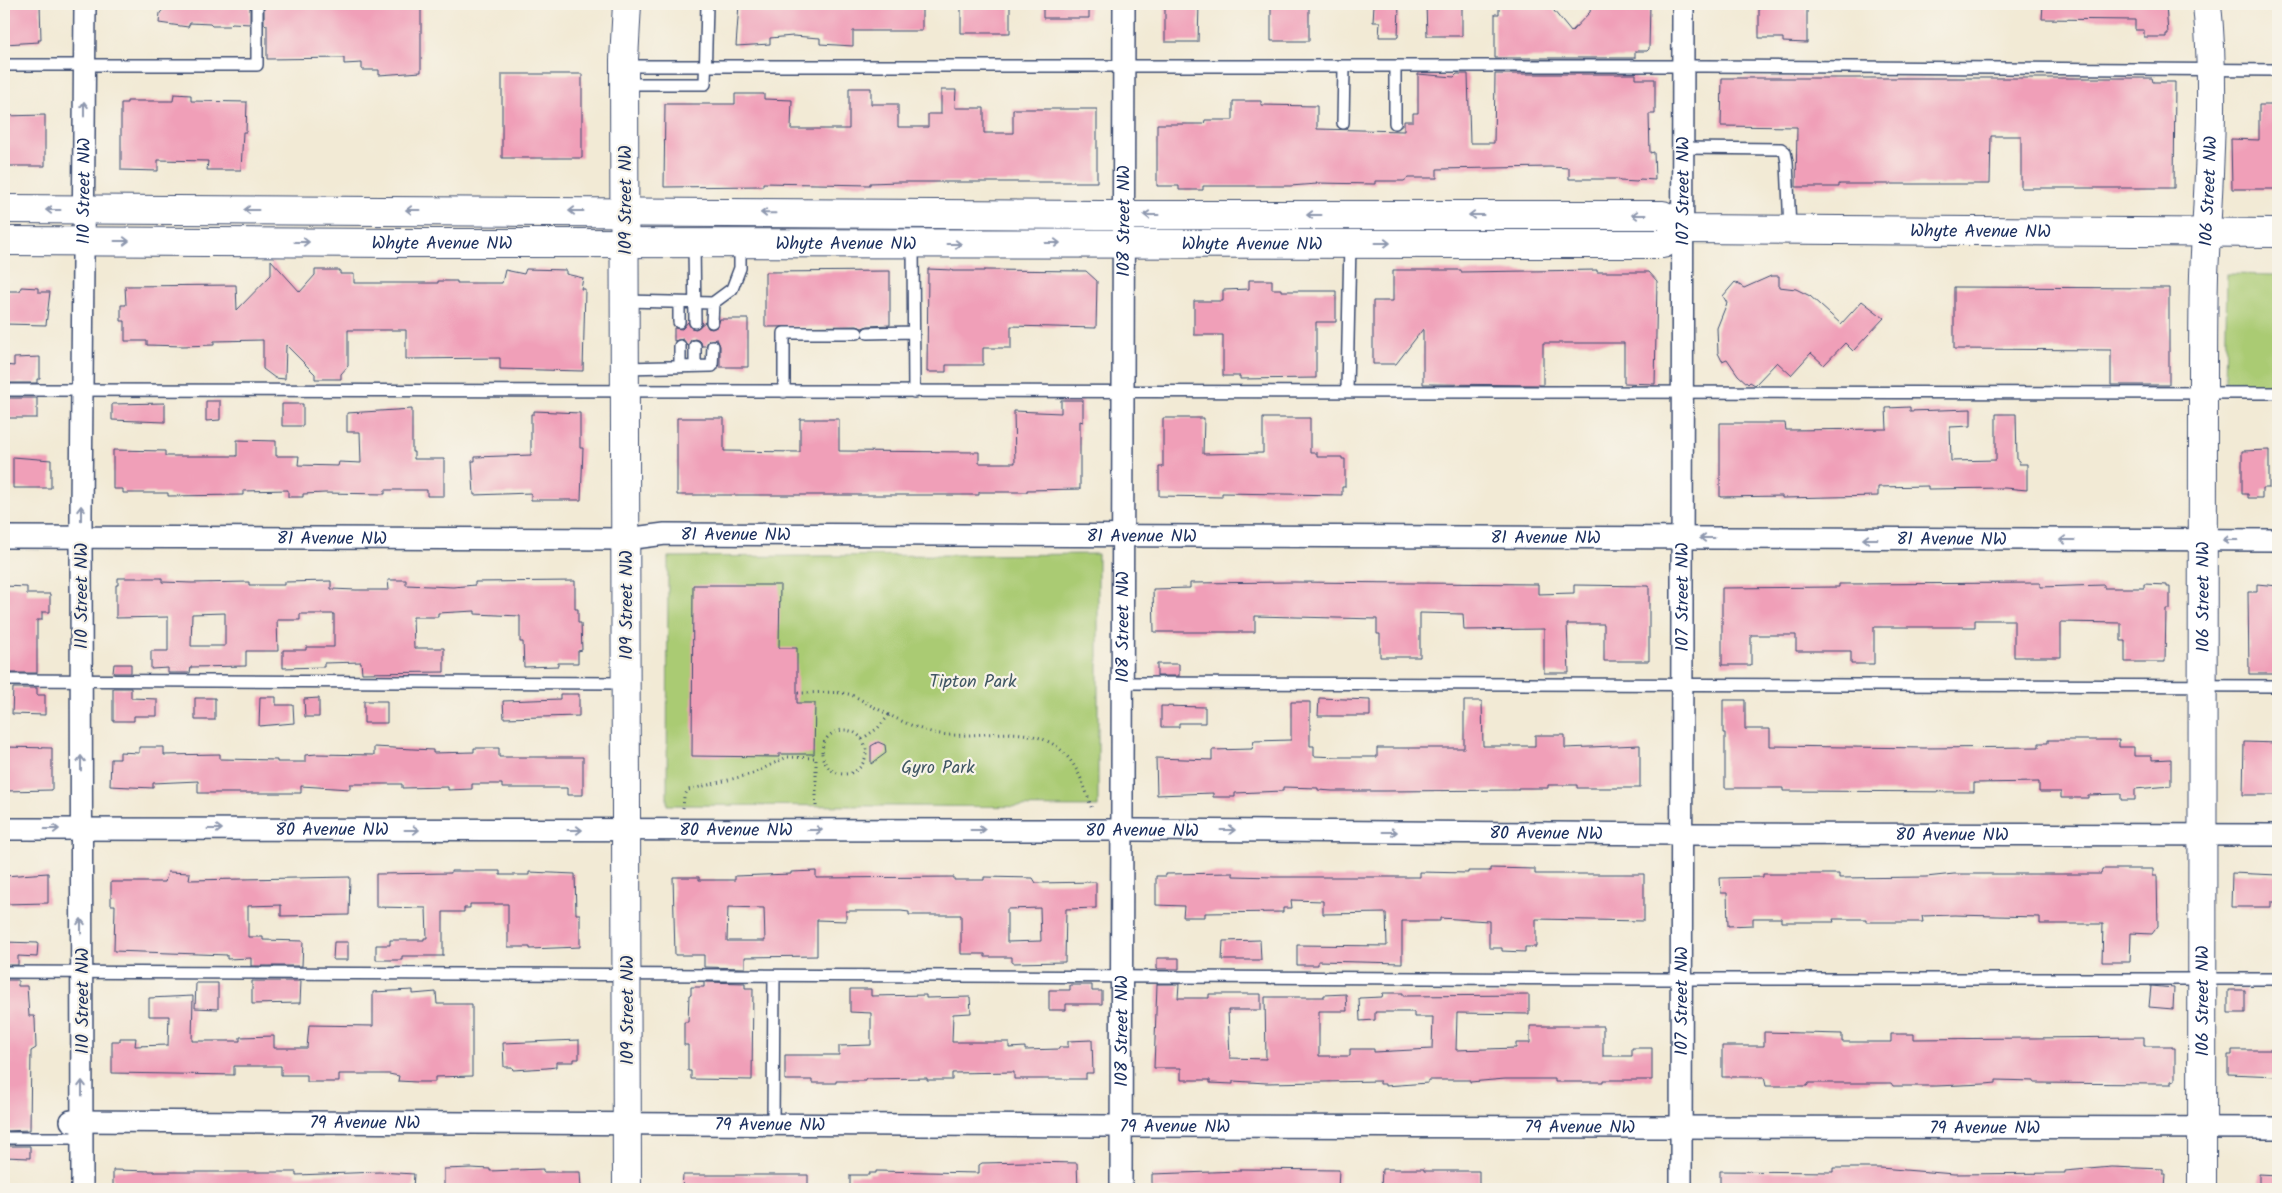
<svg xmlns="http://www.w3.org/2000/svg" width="2282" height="1193" font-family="Kalam,sans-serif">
	<rect width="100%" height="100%" fill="#f7f3e8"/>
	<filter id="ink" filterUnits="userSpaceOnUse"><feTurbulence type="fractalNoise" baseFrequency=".02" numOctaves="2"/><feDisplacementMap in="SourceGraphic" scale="10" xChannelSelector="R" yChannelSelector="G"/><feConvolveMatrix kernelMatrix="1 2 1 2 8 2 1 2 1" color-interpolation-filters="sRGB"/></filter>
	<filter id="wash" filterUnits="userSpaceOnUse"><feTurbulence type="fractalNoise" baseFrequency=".0096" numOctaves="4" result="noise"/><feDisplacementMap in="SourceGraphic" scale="20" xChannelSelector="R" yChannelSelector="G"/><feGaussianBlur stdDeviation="1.12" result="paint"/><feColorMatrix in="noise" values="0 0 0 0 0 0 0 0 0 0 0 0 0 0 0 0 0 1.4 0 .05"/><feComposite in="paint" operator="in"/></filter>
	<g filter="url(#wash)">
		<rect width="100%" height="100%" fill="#f2ead5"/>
		<!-- green -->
		<path fill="#aacb73" stroke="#627d68" d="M2227,274L2278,275V385H2225Z
			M1098,554V807L667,805L668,557Z"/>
		<g id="blocks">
			<!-- building -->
			<path fill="#f09fb8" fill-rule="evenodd" d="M4,4H40L41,40H38L39,42L4,44Z
				M168,4H250V24L232,23L229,26H212L210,24L190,23L188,27L159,23L160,13Z
				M264,4H421V72L379,75V70H362V63L344,64V58L267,59V25L264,24Z
				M739,4H922V31H853V46L820,44V38L793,36L770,38V44L736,46Z
				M961,4H1010V33H961Z
				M1043,4H1089V18H1043Z
				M1165,4H1199L1198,42H1165Z
				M1271,4H1309V41H1271Z
				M1374,4H1399L1398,37H1379L1380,22H1373Z
				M1426,4H1462V36H1427Z
				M1499,4H1554V11L1571,32L1590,12L1591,4H1650L1649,49L1647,51H1635V58H1495V14H1499Z
				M1759,4H1807V43L1783,42V38H1759Z
				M2043,4H2166L2168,34H2166V37H2144V30H2135V20L2042,19Z
				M502,74H582V158H502Z
				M1418,74L1454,77L1457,74H1468L1470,143H1494L1495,74H1636V79H1655V114H1649L1650,153L1654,152L1655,180L1640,179L1637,182L1620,181L1617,179H1569V168L1550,167L1437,169V178H1408L1404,181H1375V184L1316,183L1317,184L1290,186H1203V190H1179V186H1157V124H1204L1205,120H1233V101H1261V105L1317,106V129L1404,131V121H1413V113H1418Z
				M1722,78H2152L2153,82H2175L2174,188H2021V136H1991L1990,184H1839V187H1796L1797,127L1721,126Z
				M849,88H871V104H898V127H928V114H941V90H956L955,108H984V133H1013V109H1097V182H898L870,183V185L763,183V186L664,187L665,104H735V94H764V99L792,100L791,129H849Z
				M174,94L191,95V101L247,102L246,132H243L241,170H207L208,161L158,160V171L121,170V103H127V101H173Z
				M2259,105H2278V189H2232L2231,139L2259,140Z
				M45,115V166H4V116Z
				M271,260L300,292L315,275V270H340V274H354V283H438V281H457V283H502L505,270L524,274L526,269L566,270V274L583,278L581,289H585L583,371L500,369V358L406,359V330H348V366L341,374V379H315V374L286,345L285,379L275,378L263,369V340L214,341V345L183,346L147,345V341H125V321H121V305H126L125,286L236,285L237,310L271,275Z
				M928,269L952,270V271H984V270L1086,271L1097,281L1096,328L1011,326V348H983V365H946V372H927Z
				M1393,270H1461V272L1597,270V272H1649L1657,281L1655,384L1624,383V343H1543V385L1423,384V329L1396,364H1373V301H1393Z
				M890,271V325L868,326L862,328L857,326L765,327V272Z
				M1771,276H1779V287L1796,289L1810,296L1841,324L1862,301L1884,318L1853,351L1845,343L1824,365L1811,353L1791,375L1777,362L1755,385L1750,382L1748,384L1738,375L1727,359L1722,361L1718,353L1717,328L1727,303L1723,296L1735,282L1744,288Z
				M1249,280H1272V289H1281V291H1336V322H1316V378L1240,379V376H1223V335H1194V301H1223V290L1249,289Z
				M21,287L38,288V292H50L46,325L4,324V291H20Z
				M1954,287L2169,288V385H2111V350L1954,349Z
				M720,319H748V367H720V346L717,339L709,340L706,346H702L701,342L695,339L691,340L688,346L683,339L674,341V328L682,329L688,322L691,328L696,329L705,322L708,328L712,329L718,326Z
				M40,357V379H37V383H4V365L14,366V358Z
				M4,398H37V418H4Z
				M1061,400H1083V422L1080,421V489L1027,490V492H979V495H677V418H724V451L800,452V419H839V451L979,452V463H1015L1014,411L1061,413Z
				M206,401H220V420L206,421Z
				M165,403V422L112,420V404Z
				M282,404H303V426H282Z
				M1910,407V411L1971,409V426L1950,427L1951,461L1996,460V414H2016L2017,460H2019V464H2027V490L2005,488L1928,489V486L1878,487V496L1782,498V496L1720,497V423H1785L1786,430L1887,429L1886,408Z
				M412,409V452H414V459H444V496H427V490H385V494L325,493L303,494V497H288V490L243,491V495L168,496V493H123V489H113V450L165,451V456H237V440L276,441V456H299L298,465L338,466L339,462L361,463L360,432H347V413Z
				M534,411L580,413V448H583L581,500H531V493L474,495L472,461H475V457L531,455V414H534Z
				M1163,418H1204L1203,454L1263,453V418H1310V453H1317V457H1342V459H1345V487H1342V495L1222,493V497L1159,496V467H1163Z
				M2269,450V488H2262V498H2248V494H2242V451Z
				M13,457L51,460V488H13Z
				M118,578H162V582L192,583L249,582V585H284V582L331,581V589L356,590H389L388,580H406V585L453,587L475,585V582L575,581V609H578V623H581L582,650L578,651V663H558V666L524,667L523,642H520V616L475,614V611L438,613V617H413L414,648H444V672L362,673L361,662L324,663V667L283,668V650H306V647H334V614H300V620H277L278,651H246V666L191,667L190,673H168V668L151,669V651H168V617L116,618V585H118ZM225,613V646H191L192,614Z
				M1293,582L1538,584V594L1574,593V585L1649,586V661H1604V624H1567L1569,673H1544V629L1464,630L1463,614L1420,613V657H1380V634H1377V619L1255,616V632H1154L1153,589L1190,588V583Z
				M2040,583V587L2104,585V588H2144V584L2167,585V587H2170V609H2166L2165,662H2125V641H2121V623L2061,622V657H2014V620H1975V627H1874V664H1851V651H1796V635H1751V665H1722V588L1839,587V584Z
				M2257,584L2278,586V674H2249L2248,592H2257Z
				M693,585H780L779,648H797V703H815L814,754H779V757L692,756Z
				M4,586L27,587V594H50V612H42V620H37V673H7V629L6,620H4Z
				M114,664H131V673H113Z
				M1157,664H1179V676H1157Z
				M13,688H37V695H45V715L12,714Z
				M113,688H131V698L157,699V716H134V721H113Z
				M560,694H579V716L504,718L503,701L560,699Z
				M260,697H276V705H293L294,723L259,726Z
				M195,698H215V720H195Z
				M319,698V717H305L304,699Z
				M1319,698L1370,700V716H1318Z
				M1723,700H1745V729H1770V746L1925,748L2039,747V743H2048V740H2119V747H2134V756H2152V760L2171,759V786L2135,789V800H2121V794L2088,795V798H2061V792H2039V782L1974,783V792L1783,791V788H1725V733H1723Z
				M364,701H387V723H364Z
				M1464,701H1482L1483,746H1535V735H1565V748L1640,745V788H1577V785H1548V788H1518V790L1385,791H1332L1318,790V788L1283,787V791L1235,793V797H1213V793L1157,795L1156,758L1212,760V750L1252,749L1254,741L1291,740V702H1310V746H1314V756L1338,757H1377V748H1464Z
				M1161,706L1205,707V723H1179V727H1161Z
				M878,742L885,745L886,753L871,764V746Z
				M2244,742L2278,743V795H2243Z
				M4,747L52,748V790L4,791Z
				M139,747H164V755L220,754V759L277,760V762H305V755L317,754L374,755V747L433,750V753L474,752V748H499V757H583V795H567V788H502V784H472V789L448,790V787L402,788V784H350V789L301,786V793H198V781L153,783V788L110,786L111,759H120V752L139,753Z
				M1490,868L1535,869V874H1644V921L1536,919V947H1525V952L1502,951V948H1489V921L1440,918V921H1402V963L1318,961V965H1297V945L1387,946L1386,913L1323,914V901L1291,900L1292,908H1283V912L1205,913V917H1183L1184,906L1156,905V876H1166V874L1233,873V876L1275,877H1420V872L1468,873V871H1490Z
				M2102,869H2153V876H2157L2158,926L2152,934L2131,933L2130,962H2102L2103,924H2040V917L1954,915L1922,916L1923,922H1866V919H1833L1834,922H1781V918H1753V925L1728,926L1727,893H1721L1720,878L1763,877V874H1839V878L1926,877L1954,874H2101Z
				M451,871H500V875H529V872L575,874L576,914H580V947L530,949V947H508V904H470V908H464V912H443V956H402V960H376V945H390V940H424V938H427L426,908L376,907V874L451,873Z
				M816,871V878L954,877V880H984V877L1033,878L1036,883L1096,882V908L1066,909L1065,962L1012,963V957H985V954H961V915H909V912L901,911H846V921L817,920V956L745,957V968L704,967V955H675L673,877H699V880H735V876L791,874V872ZM728,907L764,908L765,941H727ZM1040,908L1041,941L1007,942V909Z
				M168,872L190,873L189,880L350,877L349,915L281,916V905L248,906V937H263V940L303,941L302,966H251V958L227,959V955L114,951L115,905H111V882H165Z
				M48,873V903L4,904V876Z
				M2232,873L2278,875V902H2271V907H2231Z
				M1260,940L1261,960H1222L1223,941Z
				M4,942L38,943L37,957L18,956V965H4Z
				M334,942H348V960H333Z
				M1157,958H1179V969H1157Z
				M4,980H18V986H27L29,1016H34L35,1019L36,1048L31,1051L30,1130L4,1131Z
				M252,981H301L300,1003L252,1004Z
				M704,982L745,983V988H753L752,1080L691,1079V1071H688V1045H684V1022H688L689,995H691V987H704Z
				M196,983H218V1009L195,1008Z
				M1157,984H1179L1178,998H1209V994H1261V1010H1228L1230,1058L1266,1059L1265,997H1324V995L1346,994L1347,1011H1319V1056H1350V1049H1374V1052L1432,1049L1433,1017H1414V1012H1375V1020L1360,1021L1359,998L1382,997L1383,993H1403V996L1529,995V1014L1457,1013L1456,1050L1516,1048V1043H1530V1026H1603V1056H1632V1048H1652V1080H1603V1082H1555V1079H1505L1470,1082V1080H1428V1083L1385,1086V1084H1380V1081L1266,1083L1233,1081V1084L1210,1083V1080H1181V1068H1154Z
				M1070,985H1092V991H1102V1004H1066V1010H1049V990H1070Z
				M2151,986L2174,988L2173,1009L2149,1007Z
				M850,989H871V996L926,995V998L970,997L971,1013L953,1014L952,1042H1009V1048L1025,1047V1050L1059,1049V1047H1068V1041L1092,1040L1093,1073H1086V1079H1014V1072L952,1073V1080H927V1078L865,1079V1081H836V1083H812V1080H785V1055H839V1046L871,1045V1013L850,1012Z
				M413,990V994L436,992L437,1004H472V1076L435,1077V1082H417L398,1081L399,1076L389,1074H339V1082H307V1075H281V1066H234V1075L112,1073V1041H120V1038H136L135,1046L168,1045L169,1016H149V998L193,996L192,1041H240V1037L274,1036V1048H307L309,1025L373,1026V992Z
				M2228,990H2245V1013H2228Z
				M1764,1032L1842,1034V1042H1891V1034H1914V1039L2144,1037V1046H2172V1048H2175V1080L2171,1081V1084H2157L2034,1083V1081L1996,1080V1083L1985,1084L1936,1086H1893L1891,1083H1809L1807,1086H1766L1764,1077H1722V1046H1764Z
				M579,1040V1059H574V1062H556V1067L547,1068L513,1070L512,1067H504L503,1043Z
				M2232,1050H2278V1076L2228,1074V1055H2232Z
				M4,1146H30V1158L4,1157Z
				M1026,1162L1077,1163L1078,1189H850V1175H869V1173H876V1171L979,1173V1165L982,1163Z
				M2112,1167L2163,1169V1174H2166L2165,1189H1720V1171L1833,1172V1168H1880L1954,1174L2065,1173V1171Z
				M471,1168L490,1169V1171L543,1169V1172H580L581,1189H444V1169Z
				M1240,1169L1339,1170L1338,1189H1152V1174L1240,1171Z
				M1382,1169H1424V1171H1479V1189H1381Z
				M113,1170L154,1171V1172H296V1175L379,1172L414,1174L413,1189H113Z
				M2259,1174L2278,1175V1189H2259Z
				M683,1175H808V1189H682Z"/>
		</g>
	</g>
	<g filter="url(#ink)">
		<use href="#blocks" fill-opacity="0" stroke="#3b4b70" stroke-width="1"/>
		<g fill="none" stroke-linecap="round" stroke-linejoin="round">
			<defs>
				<path id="service" d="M4,65H257V4
					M624,66H1706L2278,70
					M625,84H705L707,4
					M1343,123L1344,67
					M1395,123V67
					M1683,148L1781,149L1785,152L1787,162L1790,230
					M694,243L695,322
					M913,244L914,392
					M625,301L713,303L732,289L740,268V244
					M679,303V322
					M712,322L713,303
					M868,333L914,332
					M680,346V366
					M695,346V366
					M625,368L712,366L713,346
					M4,390L2278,393
					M1347,391L1350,242
					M784,392V333H857
					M4,680L625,683
					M1122,683L2278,686
					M4,972L1660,979H2278
					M773,1125L774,976
					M4,1138H82"/>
				<g id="minor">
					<path id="s1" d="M4,537L626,539L665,534L2278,540"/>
					<path id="s2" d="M4,829L1137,830L1682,834L2278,835"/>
					<path id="s3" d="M71,1121L1104,1126L2278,1128"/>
					<path id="s4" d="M82,1189L81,514L85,4"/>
					<path id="s5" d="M1121,1189L1124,4"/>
					<path id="s6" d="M1681,1189L1683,4"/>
				</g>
				<g id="tertiary">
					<path id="s7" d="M2202,1189L2203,393C2203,354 2203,314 2204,275C2208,184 2216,94 2207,4"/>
				</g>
				<g id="secondary">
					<path id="s8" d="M4,209L1102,215H1663L1683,229L2278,233"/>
					<path id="s9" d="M4,241L407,243L1663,244L1683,229"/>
					<path d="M627,1189L624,60L627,4"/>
				</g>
			</defs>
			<!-- service casing -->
			<use href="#service" stroke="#3b4b70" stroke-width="14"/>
			<!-- minor casing -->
			<use href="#minor" stroke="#3b4b70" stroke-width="24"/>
			<!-- tertiary casing -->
			<use href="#tertiary" stroke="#3b4b70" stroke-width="30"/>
			<!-- secondary casing -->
			<use href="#secondary" stroke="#3b4b70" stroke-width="30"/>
			<!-- path -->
			<path stroke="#3b4b70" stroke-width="3" stroke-dasharray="1 4" stroke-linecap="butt" d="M798,693C814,693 833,691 848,694C856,696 864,702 872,706C891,716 913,728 935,733C973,741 1016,723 1051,743C1075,756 1085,786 1092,810
				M822 752a22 22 0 1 1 44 0a22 22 0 1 1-44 0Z
				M862,739L878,728L889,715
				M683,808L684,797L688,790L752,774L787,757L816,758V809"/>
			<!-- service -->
			<use href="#service" stroke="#fff" stroke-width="11"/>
			<!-- minor -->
			<use href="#minor" stroke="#fff" stroke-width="21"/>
			<!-- tertiary -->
			<use href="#tertiary" stroke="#fff" stroke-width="28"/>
			<!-- secondary -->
			<use href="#secondary" stroke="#fff" stroke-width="28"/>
		</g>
		<!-- one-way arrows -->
		<defs><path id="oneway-shaft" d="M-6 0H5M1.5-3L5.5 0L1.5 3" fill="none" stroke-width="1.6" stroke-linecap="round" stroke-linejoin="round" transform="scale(1.25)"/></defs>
		<g stroke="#8d97ae">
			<use href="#oneway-shaft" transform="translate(84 109) rotate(-90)"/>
			<use href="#oneway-shaft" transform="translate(53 210) rotate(-180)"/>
			<use href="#oneway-shaft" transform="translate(251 210) rotate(180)"/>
			<use href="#oneway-shaft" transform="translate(413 210) rotate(-180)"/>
			<use href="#oneway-shaft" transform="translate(576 211) rotate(-180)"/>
			<use href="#oneway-shaft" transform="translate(768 213) rotate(-179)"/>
			<use href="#oneway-shaft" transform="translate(1151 215) rotate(180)"/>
			<use href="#oneway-shaft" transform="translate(1314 215) rotate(180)"/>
			<use href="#oneway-shaft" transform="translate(1476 215) rotate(180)"/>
			<use href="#oneway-shaft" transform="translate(1639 215) rotate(180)"/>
			<use href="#oneway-shaft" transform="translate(122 241)"/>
			<use href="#oneway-shaft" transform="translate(302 242)"/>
			<use href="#oneway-shaft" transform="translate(1053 243)"/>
			<use href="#oneway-shaft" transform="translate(1383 243)"/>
			<use href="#oneway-shaft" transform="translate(954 244)"/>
			<use href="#oneway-shaft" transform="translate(81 513) rotate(-90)"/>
			<use href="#oneway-shaft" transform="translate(1707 538) rotate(-180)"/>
			<use href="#oneway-shaft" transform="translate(1870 539) rotate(-180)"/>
			<use href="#oneway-shaft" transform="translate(2067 540) rotate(-180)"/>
			<use href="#oneway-shaft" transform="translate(2230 540) rotate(-180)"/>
			<use href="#oneway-shaft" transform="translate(81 763) rotate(-90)"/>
			<use href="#oneway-shaft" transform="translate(52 829)"/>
			<use href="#oneway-shaft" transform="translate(215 829)"/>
			<use href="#oneway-shaft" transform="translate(412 830)"/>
			<use href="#oneway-shaft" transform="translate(575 830)"/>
			<use href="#oneway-shaft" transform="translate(815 830)"/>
			<use href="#oneway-shaft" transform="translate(978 830)"/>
			<use href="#oneway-shaft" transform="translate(1228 830)"/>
			<use href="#oneway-shaft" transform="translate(1390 832)"/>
			<use href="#oneway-shaft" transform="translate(81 926) rotate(-90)"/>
			<use href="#oneway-shaft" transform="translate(82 1088) rotate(-90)"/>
		</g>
	</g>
	<g text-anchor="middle" stroke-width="4.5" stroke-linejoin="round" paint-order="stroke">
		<!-- street labels -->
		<g font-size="18" fill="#1b2f5e" stroke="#f7f3e8">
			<text dy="6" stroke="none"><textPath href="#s7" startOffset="998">106 Street NW</textPath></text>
			<text dy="6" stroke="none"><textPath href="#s4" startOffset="998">110 Street NW</textPath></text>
			<text dy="6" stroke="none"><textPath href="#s6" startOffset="998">107 Street NW</textPath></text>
			<text transform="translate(625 200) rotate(-90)" y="6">109 Street NW</text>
			<text dy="6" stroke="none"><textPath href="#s5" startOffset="968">108 Street NW</textPath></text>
			<text dy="6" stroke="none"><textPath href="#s8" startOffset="1981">Whyte Avenue NW</textPath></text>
			<text dy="6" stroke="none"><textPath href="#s9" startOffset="438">Whyte Avenue NW</textPath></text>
			<text dy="6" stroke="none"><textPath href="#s9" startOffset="1248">Whyte Avenue NW</textPath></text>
			<text dy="6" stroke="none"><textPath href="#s9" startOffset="842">Whyte Avenue NW</textPath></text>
			<text dy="6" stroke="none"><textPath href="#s1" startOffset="732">81 Avenue NW</textPath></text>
			<text dy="6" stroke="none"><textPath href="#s1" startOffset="1138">81 Avenue NW</textPath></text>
			<text dy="6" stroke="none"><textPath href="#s1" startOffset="328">81 Avenue NW</textPath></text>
			<text dy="6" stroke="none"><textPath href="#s1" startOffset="1542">81 Avenue NW</textPath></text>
			<text dy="6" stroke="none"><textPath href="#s1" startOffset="1948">81 Avenue NW</textPath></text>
			<text transform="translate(81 596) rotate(-90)" y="6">110 Street NW</text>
			<text dy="6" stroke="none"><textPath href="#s7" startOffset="592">106 Street NW</textPath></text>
			<text dy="6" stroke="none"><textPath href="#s6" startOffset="592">107 Street NW</textPath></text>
			<text transform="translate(626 605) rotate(-90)" y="6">109 Street NW</text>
			<text dy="6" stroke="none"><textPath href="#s5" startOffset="562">108 Street NW</textPath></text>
			<text dy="6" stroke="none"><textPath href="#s2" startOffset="328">80 Avenue NW</textPath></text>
			<text dy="6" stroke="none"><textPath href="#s2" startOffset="732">80 Avenue NW</textPath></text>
			<text dy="6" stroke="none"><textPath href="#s2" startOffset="1138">80 Avenue NW</textPath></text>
			<text dy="6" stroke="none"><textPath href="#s2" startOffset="1542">80 Avenue NW</textPath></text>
			<text dy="6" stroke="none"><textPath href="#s2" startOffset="1948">80 Avenue NW</textPath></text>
			<text transform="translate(82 1001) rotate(-90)" y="6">110 Street NW</text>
			<text dy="6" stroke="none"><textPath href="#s6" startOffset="188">107 Street NW</textPath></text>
			<text dy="6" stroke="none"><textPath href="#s7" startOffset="188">106 Street NW</textPath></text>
			<text transform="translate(627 1010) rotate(-90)" y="6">109 Street NW</text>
			<text dy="6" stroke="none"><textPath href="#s5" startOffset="158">108 Street NW</textPath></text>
			<text dy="6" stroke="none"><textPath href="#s3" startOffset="294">79 Avenue NW</textPath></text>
			<text dy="6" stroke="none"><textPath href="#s3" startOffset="699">79 Avenue NW</textPath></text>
			<text dy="6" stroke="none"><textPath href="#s3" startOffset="1104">79 Avenue NW</textPath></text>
			<text dy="6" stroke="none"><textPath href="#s3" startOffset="1509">79 Avenue NW</textPath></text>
			<text dy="6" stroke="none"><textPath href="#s3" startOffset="1914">79 Avenue NW</textPath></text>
		</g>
		<!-- park labels -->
		<g font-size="18" fill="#3f5663" stroke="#f7f3e8">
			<text x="973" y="687">Tipton Park</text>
			<text x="938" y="773">Gyro Park</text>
		</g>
	</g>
	<!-- margin -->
	<rect width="2282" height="1193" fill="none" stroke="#f7f3e8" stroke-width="20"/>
</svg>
